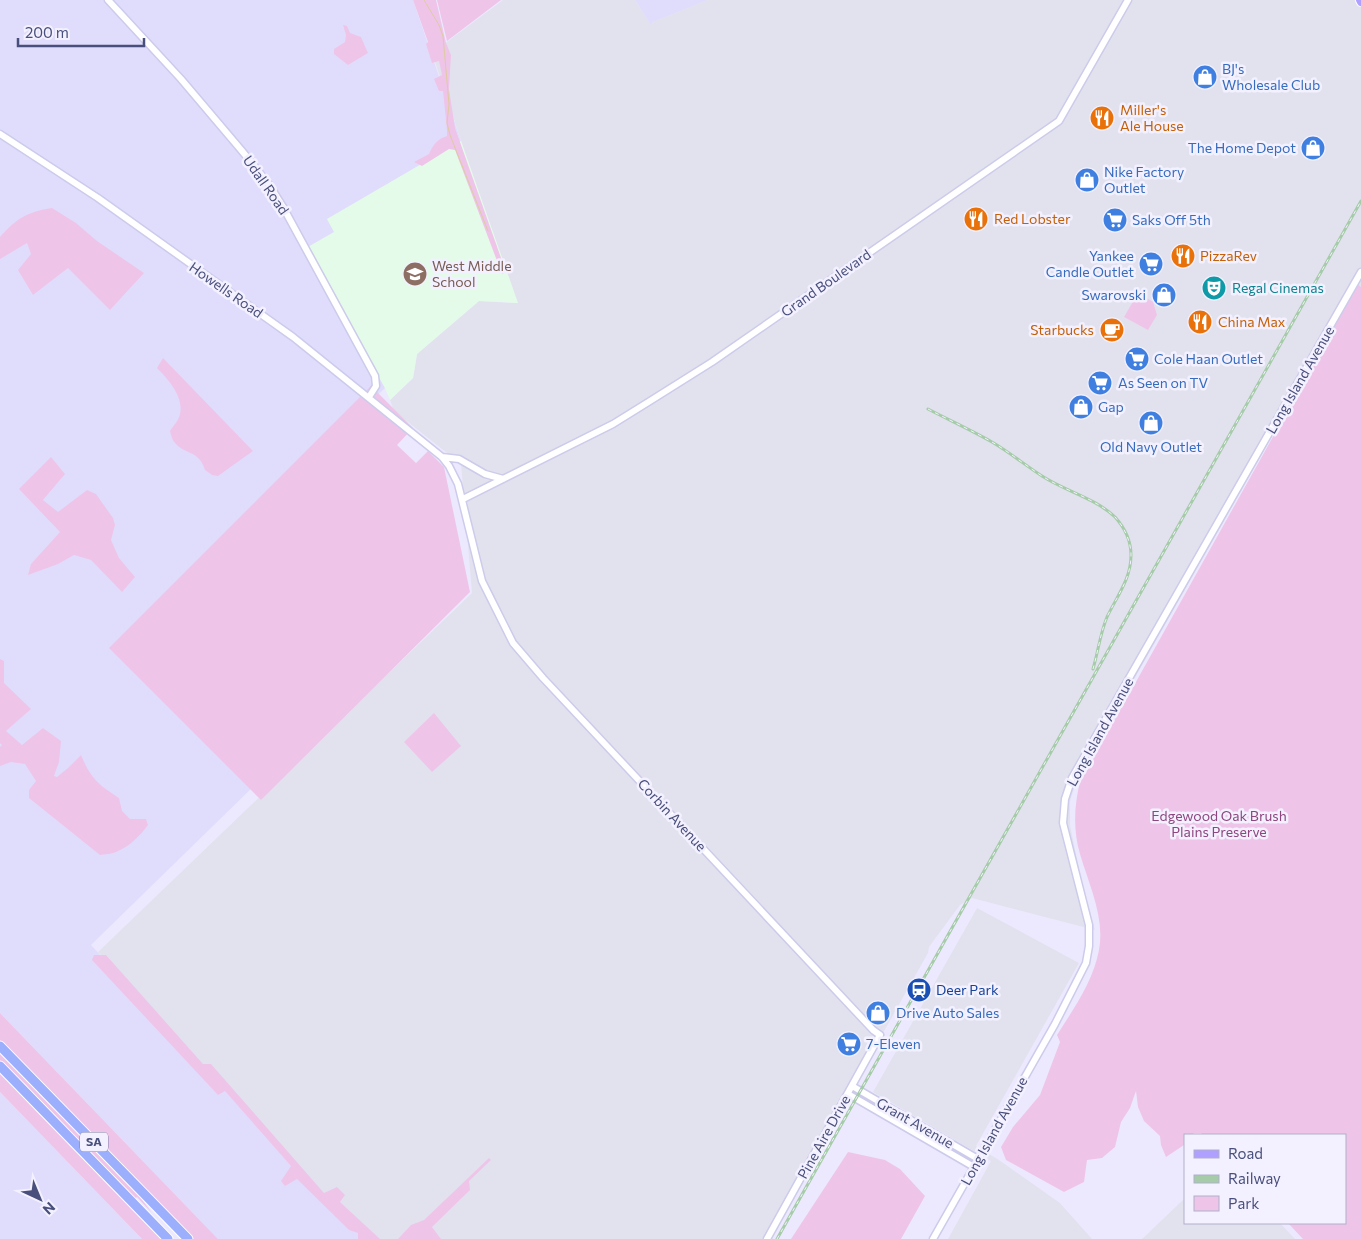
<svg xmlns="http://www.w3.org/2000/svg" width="1361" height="1239" font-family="Commissioner,sans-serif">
	<rect width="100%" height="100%" fill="#ece9fe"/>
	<!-- residential -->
	<path fill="#e0ddfc" d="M0,0H413L461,141L328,219L335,232L308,247L385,388L121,648L253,787L91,945L367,1239H218L0,1013Z
		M635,0H708L653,22L651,26Z
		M0,1092L142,1239H0Z"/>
	<!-- industrial -->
	<path fill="#e2e2ef" d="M503,0H635L651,25L653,22L708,0H1361V287L1358,285L1077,780L1070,801V825L1083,888L1095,930L972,898L960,905L929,947L928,953L767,1239H367L98,952L472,593L461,464L394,411L390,400L413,378L417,354L479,301L517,303L461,141L432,53Z
		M977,908L1079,963L976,1146L999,1160L1060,1203L1092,1239H948L991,1161L873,1092Z
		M1185,1198V1223H1280L1295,1239H1142Z"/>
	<!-- education -->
	<path fill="#e5fbe9" d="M461,141L518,303L479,301L417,354L413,378L390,400L385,388L308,247L334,232L327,219Z"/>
	<!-- green -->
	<path fill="#eec5e8" d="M413,0H436L446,43L451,55L449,89L455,128L506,272L502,274L455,150L449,149L422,166L414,162L429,154C433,145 437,139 447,136V130L443,91H439L434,79L442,75L439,61L432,63L426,44L428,42Z
		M437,0H501L447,41Z
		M343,25L347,26L350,33L361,37L368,53L348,65L334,54V49L345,42L346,35Z
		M52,208L76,223L97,241L144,273L110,310L68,268L33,295L18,270L31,254L27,243L0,259V237C17,218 27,212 52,208Z
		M1358,284L1361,287V1239H1303L1288,1223H1345V1135H1203L1201,1133H1194L1192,1135H1185L1184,1145L1166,1157L1161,1145L1160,1136L1144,1121L1138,1107L1136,1091L1130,1108L1121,1122L1115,1147L1102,1158L1087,1160L1084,1182L1064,1192L1006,1160L1001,1147L1013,1127L1040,1095L1060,1042L1057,1035C1074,1008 1093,982 1099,950C1105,917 1089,885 1080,854C1073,830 1074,806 1080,782L1336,324L1348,300Z
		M1138,293L1153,302L1157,315L1148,330L1124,317Z
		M163,358L253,451L218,476L212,475L205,470C199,450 185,455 175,443C172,440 171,435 170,431C173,426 179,420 180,414C184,397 168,379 157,368Z
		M371,386L413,428L397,445L416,463L428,451L444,467L470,592L261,800L109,648Z
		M51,457L65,474L43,500L58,512L87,490L96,494L113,518L115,525L111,540L119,558L135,577L122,592L91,560L74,555L58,564L28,575L31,564L60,532L19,489Z
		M0,659L4,661V683L31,709L6,731L22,745L43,728L61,741L59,762L54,776L57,777L68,768L81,755C91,779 98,784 119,798L122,811L130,819H146L148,825C140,836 129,847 116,852C111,854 105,854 100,855L29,798V790L36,781L25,764L11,762L0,766V747L2,745L0,743Z
		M434,713L461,746L432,772L404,742Z
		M94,955H106L203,1064H211L324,1193L337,1187L345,1195L340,1202L380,1239H358V1233L349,1230L297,1179L285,1186L281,1181L291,1166L225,1091L218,1095L92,960Z
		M0,1013L218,1239H191L22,1064L0,1041Z
		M0,1050L135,1190L152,1213L137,1197L133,1200L0,1062Z
		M0,1072L162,1239H142L0,1092Z
		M848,1152L885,1160L900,1169L925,1196L901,1239H791Z
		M489,1158L491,1160L469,1181L470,1190L432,1227L441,1239H398L411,1225L424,1220Z"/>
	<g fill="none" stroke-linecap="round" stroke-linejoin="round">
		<!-- stream -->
		<path stroke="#ddcba0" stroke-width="1" d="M424,0L439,25L443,36L449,104L447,123L450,135L488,231"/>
		<defs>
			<path id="tertiary" d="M108,0L181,79L242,151L268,183L283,207L375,376L376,386L369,397
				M0,134L98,198L293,337L442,457L449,466L458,484L482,581L513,643L543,678L873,1030L880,1035L767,1239
				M442,457L459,459L485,474L503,479
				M463,499L613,424L650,401L712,362L1059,121L1128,0
				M852,1086L978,1159
				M848,1094L974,1167
				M933,1239L1055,1024L1086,963L1089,946V925L1063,823L1065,799L1072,778L1361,272"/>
			<path id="primary" d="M1360,0L1361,2"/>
			<path id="motorway" d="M0,1046L188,1239
				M0,1066L168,1239"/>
		</defs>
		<!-- tertiary casing -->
		<use href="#tertiary" stroke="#cccbeb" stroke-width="9"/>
		<!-- primary casing -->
		<use href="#primary" stroke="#fff" stroke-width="10"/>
		<!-- motorway casing -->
		<use href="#motorway" stroke="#fff" stroke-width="11"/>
		<!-- tertiary -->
		<use href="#tertiary" stroke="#fff" stroke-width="6"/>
		<!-- primary -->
		<use href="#primary" stroke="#af9fff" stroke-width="8"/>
		<!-- motorway -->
		<use href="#motorway" stroke="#9caffd" stroke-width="9"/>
		<defs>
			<path id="rail" d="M928,409C949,420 971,430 992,442C1009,452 1025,465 1042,476C1065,491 1095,498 1115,517C1124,527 1131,541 1131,555C1131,579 1117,596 1107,617C1100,634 1098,652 1093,669
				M777,1239L1361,201"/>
		</defs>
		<!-- rail casing -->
		<use href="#rail" stroke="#a5cba8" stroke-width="3"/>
		<!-- rail -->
		<use href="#rail" stroke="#f3f1ff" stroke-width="1" stroke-dasharray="4" stroke-linecap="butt"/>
	</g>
	<!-- icons -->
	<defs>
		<symbol id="shop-disc" viewBox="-11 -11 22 22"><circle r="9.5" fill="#3f7fe0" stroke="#f3f1ff"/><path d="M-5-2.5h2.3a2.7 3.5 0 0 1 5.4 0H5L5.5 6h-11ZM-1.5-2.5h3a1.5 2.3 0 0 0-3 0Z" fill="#fff"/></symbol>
		<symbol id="restaurant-disc" viewBox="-11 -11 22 22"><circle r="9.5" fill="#e8710a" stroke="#f3f1ff"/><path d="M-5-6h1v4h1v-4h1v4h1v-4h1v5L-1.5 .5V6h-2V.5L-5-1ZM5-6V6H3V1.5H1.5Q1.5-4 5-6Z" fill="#fff"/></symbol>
		<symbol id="supermarket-disc" viewBox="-11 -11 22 22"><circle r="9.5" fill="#3f7fe0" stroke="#f3f1ff"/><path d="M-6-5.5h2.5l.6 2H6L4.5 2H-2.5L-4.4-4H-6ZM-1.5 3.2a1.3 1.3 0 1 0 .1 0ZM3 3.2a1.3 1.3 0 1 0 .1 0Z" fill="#fff"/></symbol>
		<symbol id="school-disc" viewBox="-11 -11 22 22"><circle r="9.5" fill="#8d6e63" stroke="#f3f1ff"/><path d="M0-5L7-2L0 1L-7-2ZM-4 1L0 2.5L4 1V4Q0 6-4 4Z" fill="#fff"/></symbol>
		<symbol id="theatre-disc" viewBox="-11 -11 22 22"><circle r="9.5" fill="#0f9aa8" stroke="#f3f1ff"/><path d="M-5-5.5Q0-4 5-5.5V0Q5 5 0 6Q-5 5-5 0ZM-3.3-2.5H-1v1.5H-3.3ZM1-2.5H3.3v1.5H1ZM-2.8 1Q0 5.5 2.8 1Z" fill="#fff"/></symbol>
		<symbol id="cafe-disc" viewBox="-11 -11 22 22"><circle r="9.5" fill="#e8710a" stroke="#f3f1ff"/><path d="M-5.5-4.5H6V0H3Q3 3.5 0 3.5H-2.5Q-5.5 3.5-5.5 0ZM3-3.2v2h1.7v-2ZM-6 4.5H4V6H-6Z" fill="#fff"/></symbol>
		<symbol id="station-disc" viewBox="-11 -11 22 22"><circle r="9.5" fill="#1a4fb4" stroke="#f3f1ff"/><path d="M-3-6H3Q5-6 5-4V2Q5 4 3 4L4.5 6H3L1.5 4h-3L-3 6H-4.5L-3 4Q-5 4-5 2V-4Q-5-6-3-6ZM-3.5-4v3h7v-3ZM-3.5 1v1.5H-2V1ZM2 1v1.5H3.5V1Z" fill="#fff"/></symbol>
	</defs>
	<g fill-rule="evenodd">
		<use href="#shop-disc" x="1191" y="63" width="28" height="28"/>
		<use href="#restaurant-disc" x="1088" y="104" width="28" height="28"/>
		<use href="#shop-disc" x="1299" y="134" width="28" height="28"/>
		<use href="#shop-disc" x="1073" y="166" width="28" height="28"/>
		<use href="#restaurant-disc" x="962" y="205" width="28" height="28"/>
		<use href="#supermarket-disc" x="1101" y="206" width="28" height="28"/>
		<use href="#restaurant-disc" x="1169" y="242" width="28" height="28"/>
		<use href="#supermarket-disc" x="1137" y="250" width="28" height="28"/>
		<use href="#school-disc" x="401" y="260" width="28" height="28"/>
		<use href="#theatre-disc" x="1200" y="274" width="28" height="28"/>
		<use href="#shop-disc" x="1150" y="281" width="28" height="28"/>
		<use href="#restaurant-disc" x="1186" y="308" width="28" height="28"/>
		<use href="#cafe-disc" x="1098" y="316" width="28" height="28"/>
		<use href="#supermarket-disc" x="1123" y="345" width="28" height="28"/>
		<use href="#supermarket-disc" x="1086" y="369" width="28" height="28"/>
		<use href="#shop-disc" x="1067" y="393" width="28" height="28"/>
		<use href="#shop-disc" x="1137" y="409" width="28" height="28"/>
		<use href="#station-disc" x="905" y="976" width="28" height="28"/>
		<use href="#shop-disc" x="864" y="999" width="28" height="28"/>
		<use href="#supermarket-disc" x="835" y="1030" width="28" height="28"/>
	</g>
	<g text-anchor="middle" stroke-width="5" stroke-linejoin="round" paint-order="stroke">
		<!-- shield labels -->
		<rect fill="#f3f1ff" stroke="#7c80a3" stroke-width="1" x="80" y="1132.5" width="28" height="19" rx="4"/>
		<g font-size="12" font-weight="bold" fill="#494f7c">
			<text x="94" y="1146">SA</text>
		</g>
		<!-- shop labels -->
		<g font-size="14" fill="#366cbe" stroke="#f3f1ff" text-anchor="start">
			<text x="1222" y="74">BJ's<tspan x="1222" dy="16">Wholesale Club</tspan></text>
			<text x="1296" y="153" text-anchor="end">The Home Depot</text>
			<text x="1104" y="177">Nike Factory<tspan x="1104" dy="16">Outlet</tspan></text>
			<text x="1132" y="225">Saks Off 5th</text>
			<text x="1134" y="261" text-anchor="end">Yankee<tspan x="1134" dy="16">Candle Outlet</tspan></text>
			<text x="1146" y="300" text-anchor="end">Swarovski</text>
			<text x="1154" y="364">Cole Haan Outlet</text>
			<text x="1118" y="388">As Seen on TV</text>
			<text x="1098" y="412">Gap</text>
			<text x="1151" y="452" text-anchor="middle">Old Navy Outlet</text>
			<text x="896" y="1018">Drive Auto Sales</text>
			<text x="866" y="1049">7-Eleven</text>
		</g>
		<!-- food labels -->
		<g font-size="14" fill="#c56008" stroke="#f3f1ff" text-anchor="start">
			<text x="1120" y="115">Miller's<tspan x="1120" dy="16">Ale House</tspan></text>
			<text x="994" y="224">Red Lobster</text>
			<text x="1200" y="261">PizzaRev</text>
			<text x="1218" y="327">China Max</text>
			<text x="1094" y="335" text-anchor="end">Starbucks</text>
		</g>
		<!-- street labels -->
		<g font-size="14" fill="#494f7c" stroke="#f3f1ff">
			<text transform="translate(266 185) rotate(55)" y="5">Udall Road</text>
			<text transform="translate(826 283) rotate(-35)" y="5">Grand Boulevard</text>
			<text transform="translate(226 290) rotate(35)" y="5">Howells Road</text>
			<text transform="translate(1300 380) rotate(-60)" y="5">Long Island Avenue</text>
			<text transform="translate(1100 732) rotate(-61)" y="5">Long Island Avenue</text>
			<text transform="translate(672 815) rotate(47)" y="5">Corbin Avenue</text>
			<text transform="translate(915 1123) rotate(30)" y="5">Grant Avenue</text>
			<text transform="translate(994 1131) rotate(-61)" y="5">Long Island Avenue</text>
			<text transform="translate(824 1137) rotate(-61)" y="5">Pine Aire Drive</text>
		</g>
		<!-- education labels -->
		<g font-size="14" fill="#785e54" stroke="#f3f1ff" text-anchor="start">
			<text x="432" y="271">West Middle<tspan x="432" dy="16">School</tspan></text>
		</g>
		<!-- culture labels -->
		<g font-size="14" fill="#0d838f" stroke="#f3f1ff" text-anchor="start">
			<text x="1232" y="293">Regal Cinemas</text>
		</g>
		<!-- park labels -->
		<g font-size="14" fill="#8f457d" stroke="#f3f1ff">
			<text x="1219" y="821">Edgewood Oak Brush<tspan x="1219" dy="16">Plains Preserve</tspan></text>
		</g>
		<!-- transit labels -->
		<g font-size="14" fill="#164399" stroke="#f3f1ff" text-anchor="start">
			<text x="936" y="995">Deer Park</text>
		</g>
	</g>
	<!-- legend -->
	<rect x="1184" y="1134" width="162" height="90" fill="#f3f1ff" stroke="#afb0cb"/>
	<rect x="1194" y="1150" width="25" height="8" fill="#af9fff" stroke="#afb0cb"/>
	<text x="1228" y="1159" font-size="15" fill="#494f7c">Road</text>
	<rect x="1194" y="1175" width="25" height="8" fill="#a5cba8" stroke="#afb0cb"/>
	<text x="1228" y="1184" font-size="15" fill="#494f7c">Railway</text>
	<rect x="1194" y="1196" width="25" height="15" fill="#eec5e8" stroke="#afb0cb"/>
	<text x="1228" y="1209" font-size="15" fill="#494f7c">Park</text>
	<!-- north arrow -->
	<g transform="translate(40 1199) rotate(136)" stroke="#f3f1ff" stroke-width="4" paint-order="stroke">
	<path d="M0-4L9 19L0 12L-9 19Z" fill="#494f7c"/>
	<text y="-8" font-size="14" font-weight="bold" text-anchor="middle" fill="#494f7c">N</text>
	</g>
	<!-- scale -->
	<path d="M18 38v8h126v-8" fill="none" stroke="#494f7c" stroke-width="2.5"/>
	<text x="25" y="38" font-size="15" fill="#494f7c" stroke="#f3f1ff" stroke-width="4" paint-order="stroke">200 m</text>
</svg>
